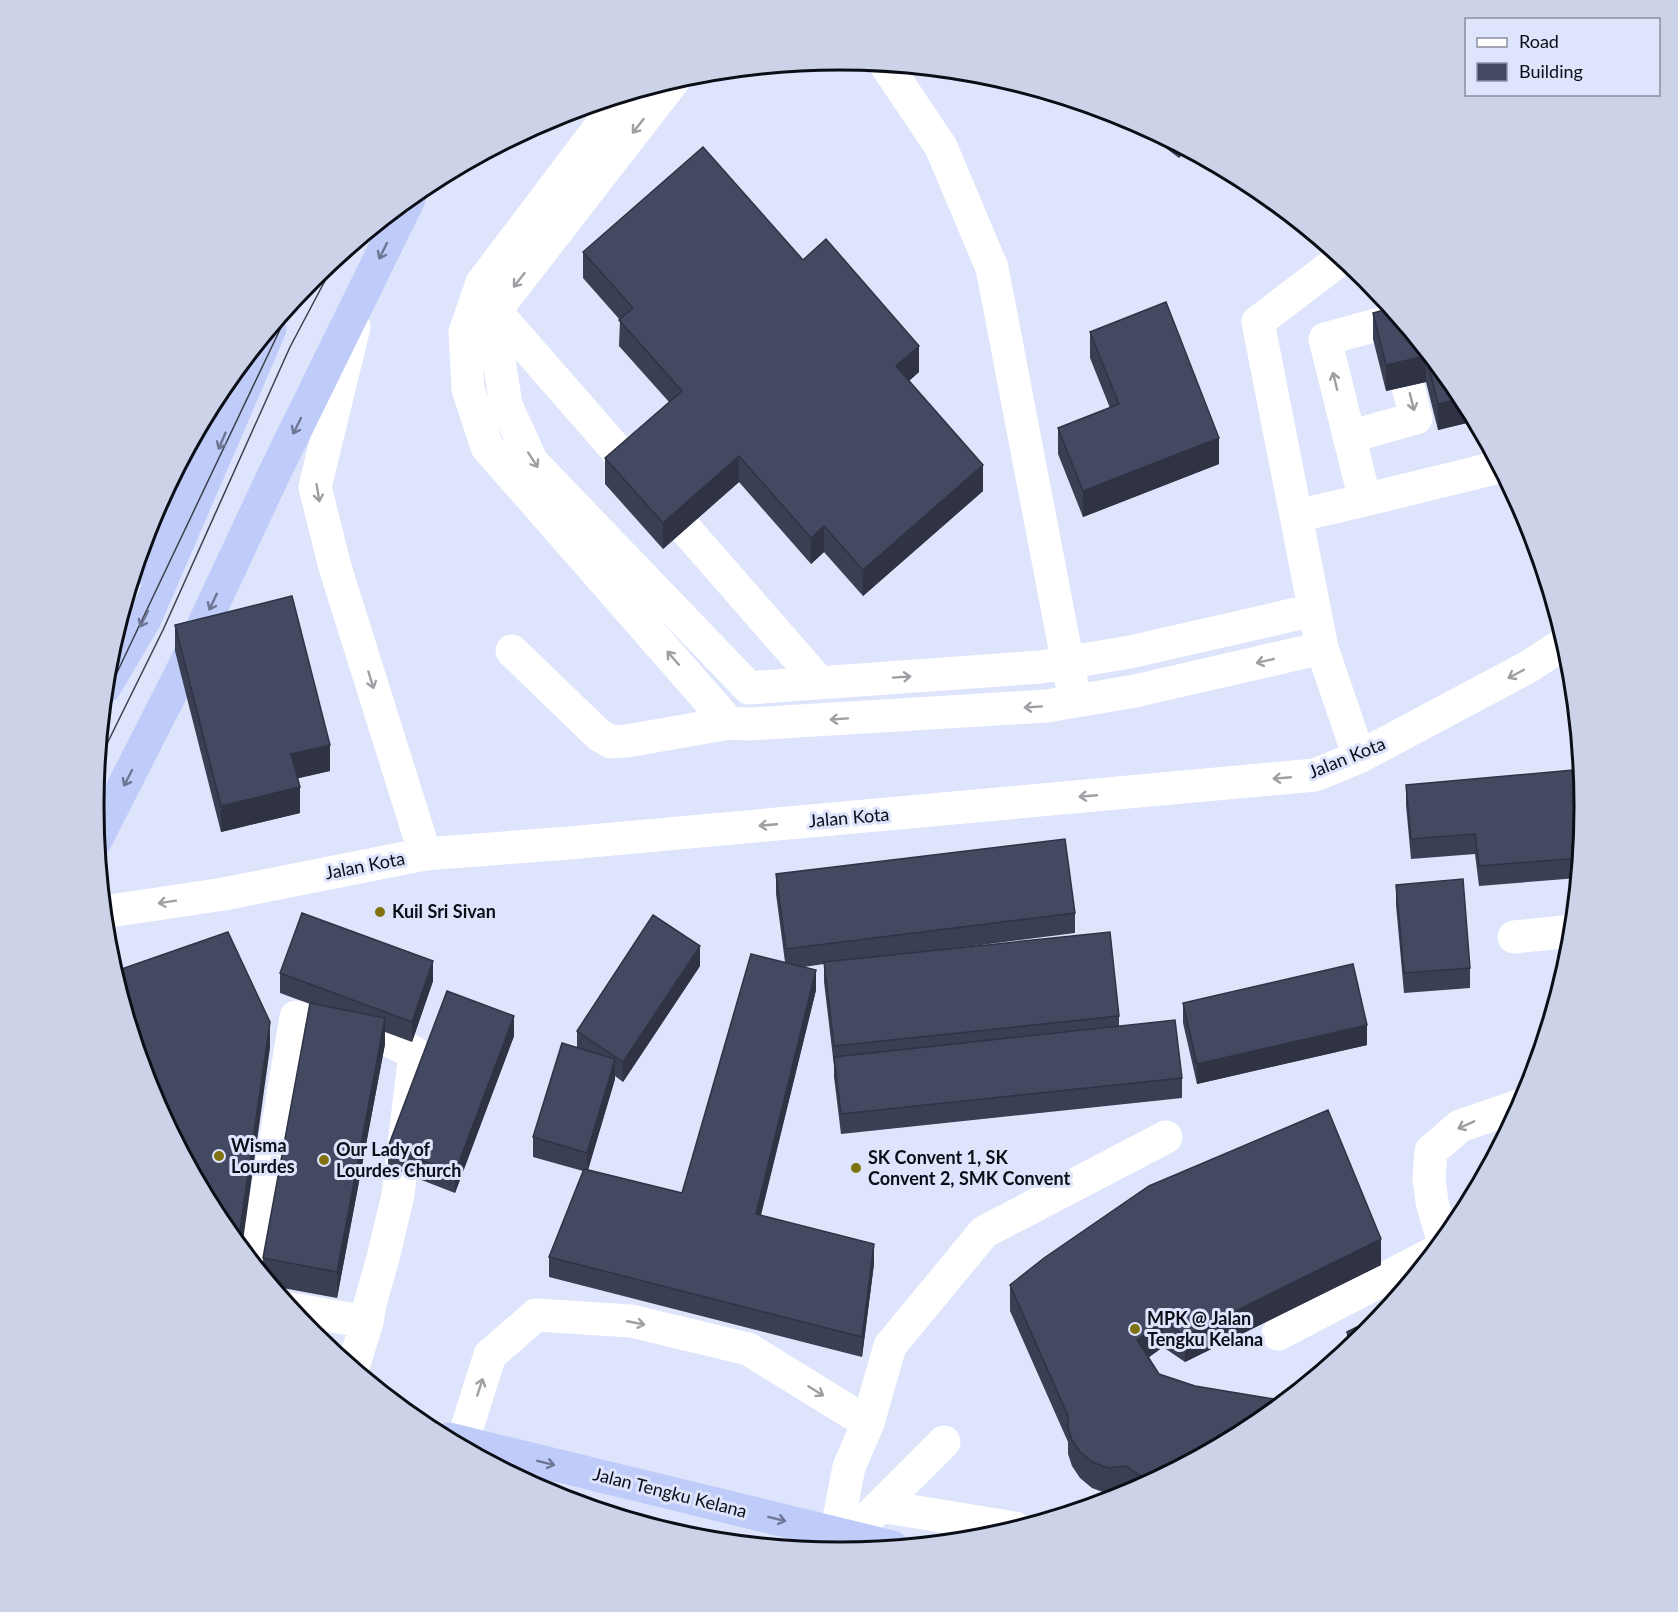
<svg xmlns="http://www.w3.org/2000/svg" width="1678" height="1612" font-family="Lato,sans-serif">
	<rect width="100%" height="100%" fill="#dde4fb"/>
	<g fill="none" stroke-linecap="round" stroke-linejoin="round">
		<!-- minor -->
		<path stroke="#fff" stroke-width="33" d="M886,65L941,147L992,268L1072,685
			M674,80L495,311L496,340L506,405L532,462L749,688L1040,667L1130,652L1314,610
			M624,95L482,283L465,332L468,389L487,447L729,723L750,724L1047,706L1135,691L1322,648
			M1342,258L1258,322L1322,648L1359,757
			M495,311L820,683
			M354,327L315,487L335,567L425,854
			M1365,500L1499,467
			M1296,516L1365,500L1325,339L1391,321L1416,418L1349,437
			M512,651L599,735L611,742L627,741L729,723
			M103,912L224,894L425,854L569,843L1315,775L1359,757L1528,667L1565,643
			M1514,937L1573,931
			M1443,1240L1432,1202L1429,1178L1431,1151L1460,1126L1521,1105
			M255,1264L296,1017L333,1019L362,1028L415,1053L398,1195L383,1258L370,1304L367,1322
			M291,1309L367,1322L353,1367
			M1278,1334L1432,1254
			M868,1423L890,1346L984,1232L1166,1137
			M462,1443L490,1355L536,1315L631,1321L748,1349L868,1423L849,1467L836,1534
			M880,1506L1015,1528
			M868,1518L944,1442"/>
		<!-- highway -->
		<path stroke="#bfcbf9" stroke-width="33" d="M135,569L215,401
			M105,687L145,619L270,329
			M96,840L181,673L274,474L409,199
			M449,1439L892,1547"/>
		<!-- tram -->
		<path stroke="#3c404c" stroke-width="1.5" d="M103,702L295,298
			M97,764L163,630L290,347L337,258"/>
	</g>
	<!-- wall -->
	<path fill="#3a3f53" d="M1128,118L1203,159L1201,161L1185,150L1179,158L1128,120Z
		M583,252L803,260L919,372L909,381L983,491L863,596L824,552L811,564L739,482L663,549L605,484V458L669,402L619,346L620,320L583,278Z
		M1391,308L1459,392L1475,421L1438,430L1426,382L1386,391L1373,339V313Z
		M1090,332L1219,464L1083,517L1058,454V428L1110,408L1090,358Z
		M175,625L330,771L297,778L300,813L221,832L175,651Z
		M1406,785L1580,854L1578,878L1479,886L1475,854L1411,859L1406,805Z
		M776,874L1075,913V933L950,949L1119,1016V1026L1182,1078V1098L841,1134L834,1077V1066L824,982V964L804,967L816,990L761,1215L874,1264L862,1357L549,1277V1257L583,1171L533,1157V1137L577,1048V1031L700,966L623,1082L615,1076V1079L588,1170L682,1193L785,962L776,894Z
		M1396,885L1470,968V988L1404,993L1396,905Z
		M280,973L433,981L412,1042L385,1032V1044L337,1298L272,1286L263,1274V1258L310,1004L280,993Z
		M1183,1003L1367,1045L1197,1084L1183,1023Z
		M514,1036L455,1193L388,1167V1147Z
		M1381,1265L1185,1362L1163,1347L1149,1357L1159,1374L1253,1426L1127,1494L1126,1493L1108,1494L1092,1488L1080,1478L1072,1466L1068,1454V1442L1010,1311V1285Z
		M1347,1332L1366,1334L1347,1350Z"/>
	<!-- shaded-wall -->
	<path fill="#2f3344" d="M1179,146L1185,149L1179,158Z
		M919,346V372L896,392V366Z
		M1426,356V382L1386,391V365Z
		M1463,398L1475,421L1438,430V404Z
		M1219,438V464L1083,517V491Z
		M739,456V482L663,549V523Z
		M983,465V491L863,596V570Z
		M824,526V552L811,564V538Z
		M330,745V771L291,780V754Z
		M300,787V813L221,832V806Z
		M700,946V966L623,1082V1062Z
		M433,961V981L412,1042V1022Z
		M816,970V990L756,1234V1214Z
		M514,1016V1036L455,1193V1173Z
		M385,1018V1044L337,1298V1272Z
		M270,1022V1048L242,1248L238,1244Z
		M1367,1025V1045L1197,1084V1064Z
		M615,1059V1079L587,1173V1153Z
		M1381,1239V1265L1185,1362V1336Z
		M874,1244V1264L862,1357V1337Z
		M1163,1321V1347L1137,1366V1340Z"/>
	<!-- building -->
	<path fill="#434961" stroke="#2f3344" stroke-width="1.5" d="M703,147L803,260L826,239L919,346L896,366L983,465L863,570L824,526L811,538L739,456L663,523L605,458L682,391L619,320L633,308L583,252Z
		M1166,302L1219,438L1083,491L1058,428L1119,404L1090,332Z
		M1391,308L1459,392L1463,398L1438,404L1426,356L1386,365L1373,313Z
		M292,596L330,745L291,754L300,787L221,806L175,625Z
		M1573,770L1580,854V858L1479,866L1475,834L1411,839L1406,785Z
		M1065,839L1075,913L786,949L776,874Z
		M1463,879L1470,968L1404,973L1396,885Z
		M302,913L433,961L412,1022L280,973Z
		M653,915L700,946L623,1062L577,1031Z
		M228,932L270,1022L238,1244L219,1220L150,1091L113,972Z
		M1110,932L1119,1016L834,1046L824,962Z
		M751,954L816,970L756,1214L874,1244L862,1337L549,1257L584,1169L682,1193Z
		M1353,964L1367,1025L1197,1064L1183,1003Z
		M447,991L514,1016L455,1173L388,1147Z
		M310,1003L385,1018L337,1272L263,1258Z
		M1175,1020L1182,1078L841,1114L834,1057Z
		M562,1043L615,1059L587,1153L533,1137Z
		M1328,1110L1381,1239L1185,1336L1163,1321L1137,1340L1159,1374L1195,1386L1280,1400L1290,1396L1253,1426L1152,1481L1141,1476L1126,1466L1108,1468L1092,1462L1080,1452L1072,1440L1068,1428V1416L1010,1285L1044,1258L1149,1186Z
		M1381,1315L1366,1334L1351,1347L1347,1332Z"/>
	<!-- one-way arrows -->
	<defs><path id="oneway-shaft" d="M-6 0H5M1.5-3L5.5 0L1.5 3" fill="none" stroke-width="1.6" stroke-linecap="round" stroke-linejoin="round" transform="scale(1.5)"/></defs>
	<g stroke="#9d9fa2">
		<use href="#oneway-shaft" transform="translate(638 126) rotate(128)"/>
		<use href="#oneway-shaft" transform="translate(519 280) rotate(128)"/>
		<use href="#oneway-shaft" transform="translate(1335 381) rotate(-104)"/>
		<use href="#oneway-shaft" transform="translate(1412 402) rotate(76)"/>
		<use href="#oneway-shaft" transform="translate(533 460) rotate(57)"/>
		<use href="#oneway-shaft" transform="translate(318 493) rotate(81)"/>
		<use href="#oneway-shaft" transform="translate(673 658) rotate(-131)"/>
		<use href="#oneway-shaft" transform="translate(1265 661) rotate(167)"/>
		<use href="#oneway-shaft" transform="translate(1516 674) rotate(152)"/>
		<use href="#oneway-shaft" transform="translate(902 677) rotate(-4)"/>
		<use href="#oneway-shaft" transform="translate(371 680) rotate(73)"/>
		<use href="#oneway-shaft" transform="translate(1033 707) rotate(176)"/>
		<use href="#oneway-shaft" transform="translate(839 719) rotate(176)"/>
		<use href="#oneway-shaft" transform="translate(1282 778) rotate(175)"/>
		<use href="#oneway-shaft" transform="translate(1088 796) rotate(175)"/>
		<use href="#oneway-shaft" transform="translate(768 825) rotate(175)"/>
		<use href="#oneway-shaft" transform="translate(167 902) rotate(171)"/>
		<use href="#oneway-shaft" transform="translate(1466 1125) rotate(156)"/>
		<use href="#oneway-shaft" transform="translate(636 1323) rotate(11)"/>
		<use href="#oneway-shaft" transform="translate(480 1387) rotate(-72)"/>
		<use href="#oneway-shaft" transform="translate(816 1391) rotate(32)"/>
	</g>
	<g stroke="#6e7693">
		<use href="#oneway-shaft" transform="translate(383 251) rotate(116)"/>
		<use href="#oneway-shaft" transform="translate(297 426) rotate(116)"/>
		<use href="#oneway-shaft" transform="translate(222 441) rotate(113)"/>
		<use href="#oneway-shaft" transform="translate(213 602) rotate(115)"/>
		<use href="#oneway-shaft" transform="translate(144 619) rotate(117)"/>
		<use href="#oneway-shaft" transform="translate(128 778) rotate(117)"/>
		<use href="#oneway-shaft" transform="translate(546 1463) rotate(14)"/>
		<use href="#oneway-shaft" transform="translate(777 1519) rotate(14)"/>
	</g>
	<!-- markers -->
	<g fill="#807111" stroke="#dde4fb" stroke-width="2">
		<circle cx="380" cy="912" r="6"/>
		<circle cx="219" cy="1156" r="6"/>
		<circle cx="324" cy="1160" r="6"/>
		<circle cx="856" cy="1168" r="6"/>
		<circle cx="1135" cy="1329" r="6"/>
	</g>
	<g text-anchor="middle" stroke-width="6" stroke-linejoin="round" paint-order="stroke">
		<!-- street labels -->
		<g font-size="18" fill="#0b0e17" stroke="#dde4fb">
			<text transform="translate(1347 758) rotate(-22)" y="6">Jalan Kota</text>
			<text transform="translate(849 818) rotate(-5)" y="6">Jalan Kota</text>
			<text transform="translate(365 866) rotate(-11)" y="6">Jalan Kota</text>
			<text transform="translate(670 1493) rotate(14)" y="6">Jalan Tengku Kelana</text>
		</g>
		<!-- poi labels -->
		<g font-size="18" font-weight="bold" fill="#0b0e17" stroke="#dde4fb" text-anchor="start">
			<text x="392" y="918">Kuil Sri Sivan</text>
			<text x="231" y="1152">Wisma<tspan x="231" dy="21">Lourdes</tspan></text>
			<text x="336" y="1156">Our Lady of<tspan x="336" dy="21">Lourdes Church</tspan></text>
			<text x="868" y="1164">SK Convent 1, SK<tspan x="868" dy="21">Convent 2, SMK Convent</tspan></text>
			<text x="1147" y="1325">MPK @ Jalan<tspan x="1147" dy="21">Tengku Kelana</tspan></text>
		</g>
	</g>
	<!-- crop -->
	<path d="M0 0H1678V1612H0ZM839 70H839A735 735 0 0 1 1574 805V807A735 735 0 0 1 839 1542H839A735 735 0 0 1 104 807V805A735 735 0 0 1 839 70Z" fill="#ccd3e9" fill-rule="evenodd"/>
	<path fill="none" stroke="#0b0e17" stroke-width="3" d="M839 70H839A735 735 0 0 1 1574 805V807A735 735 0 0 1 839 1542H839A735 735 0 0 1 104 807V805A735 735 0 0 1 839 70Z"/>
	<!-- legend -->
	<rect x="1465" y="18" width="195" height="78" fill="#dde4fb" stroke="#898ea0" stroke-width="1.5"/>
	<rect x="1477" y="38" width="30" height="9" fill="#ffffff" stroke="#898ea0" stroke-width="1.5"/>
	<text x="1519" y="48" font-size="18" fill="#0b0e17">Road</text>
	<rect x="1477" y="63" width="30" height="18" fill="#434961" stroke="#898ea0" stroke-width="1.5"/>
	<text x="1519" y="78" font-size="18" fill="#0b0e17">Building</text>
</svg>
